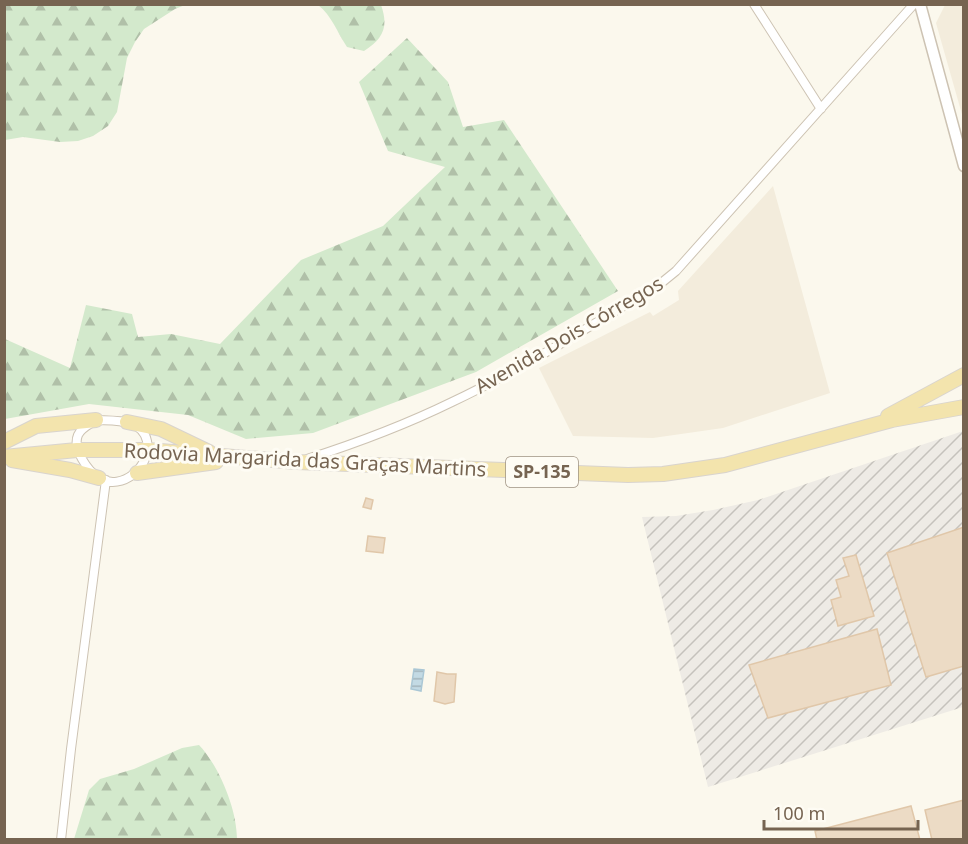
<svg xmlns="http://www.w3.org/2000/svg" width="968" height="844" font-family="'Noto Sans',sans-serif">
	<defs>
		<pattern id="industrial-furrows" width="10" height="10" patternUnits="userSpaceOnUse" patternTransform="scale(1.5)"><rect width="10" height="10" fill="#eeebe5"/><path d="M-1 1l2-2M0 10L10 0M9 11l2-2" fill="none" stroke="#c5c2bc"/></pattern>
		<pattern id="forest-firs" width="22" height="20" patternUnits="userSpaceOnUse" patternTransform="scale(1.5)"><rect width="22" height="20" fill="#d3e9cc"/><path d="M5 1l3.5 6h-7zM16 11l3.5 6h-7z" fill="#b0c0a8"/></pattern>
		<pattern id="water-rules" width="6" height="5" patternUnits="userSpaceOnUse" patternTransform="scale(1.5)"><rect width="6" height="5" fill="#c3dae4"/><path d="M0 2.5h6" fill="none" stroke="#a3b4bb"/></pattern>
	</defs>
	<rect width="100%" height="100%" fill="#fbf8ed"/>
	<!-- residential -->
	<path fill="#f3ecdc" d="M945,5H963V118L936,23Z
		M773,186L830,393L723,428L653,438L573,436L539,368L650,312L653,316L679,300L678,291Z"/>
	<!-- industrial -->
	<path fill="url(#industrial-furrows)" d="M963,431V707L708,787L642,517L676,516L713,510L758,500Z"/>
	<!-- forest -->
	<path fill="url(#forest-firs)" d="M5,4H185V5L175,9L144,29L135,42L127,58L117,112L108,126L93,136L78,141L60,142L23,137L5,140Z
		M318,5H381C389,27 383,39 364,51L347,47C337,32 332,16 318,5Z
		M407,38L448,82L463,127L504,120L618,291L476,372L313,433L246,439L188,415L89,404L5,419V339L70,368L86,305L132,314L138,337L171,334L220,344L301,260L383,226L445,167L388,151L359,82Z
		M199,745C219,766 237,809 237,839H74L89,790L100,779L134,769L182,748Z"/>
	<!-- water -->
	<path fill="url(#water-rules)" stroke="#aac7d5" stroke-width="1.5" d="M414,669L424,670L421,691L411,689Z"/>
	<!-- building -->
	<path fill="#ecdbc5" stroke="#e0c7a9" stroke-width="1.5" d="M366,498L373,500L371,509L363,507Z
		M964,527V666L926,677L887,553Z
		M368,536L385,538L383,553L366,551Z
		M856,555L874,616L838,626L831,600L841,597L836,580L849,576L843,558Z
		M877,629L891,685L768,718L749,665Z
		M437,672L447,674H456L454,702L445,704L434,701Z
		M964,800V840H932L925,810Z
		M911,806L920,840H817L815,831Z"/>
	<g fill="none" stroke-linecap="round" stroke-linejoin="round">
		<defs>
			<path id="minor" d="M754,4L821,109
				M96,420C114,421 142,418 147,441C152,466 122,492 99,478C88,471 72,449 78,435C81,428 90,424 96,420Z
				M307,459C357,443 405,425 452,402C524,368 592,325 660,284L676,271L914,4
				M61,840L71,749L106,480"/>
			<path id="tertiary" d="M920,4L964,166"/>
			<path id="primary" d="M888,416L964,375
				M127,422L161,429L209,452
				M4,442L36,426L96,420
				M4,457L77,450H148L297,462L628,475L663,474L725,465L892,420L964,407
				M12,460L70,470L99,478
				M137,473L216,462"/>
		</defs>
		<!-- minor casing -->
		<use href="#minor" stroke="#cdc3b3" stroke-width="10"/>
		<!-- tertiary casing -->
		<use href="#tertiary" stroke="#cdc3b3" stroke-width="13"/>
		<!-- primary casing -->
		<use href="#primary" stroke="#d9d4ce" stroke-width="16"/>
		<!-- minor -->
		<use href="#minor" stroke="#fff" stroke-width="8"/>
		<!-- tertiary -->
		<use href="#tertiary" stroke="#fff" stroke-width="10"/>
		<!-- primary -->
		<use href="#primary" stroke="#f3e4ad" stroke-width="14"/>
	</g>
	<g text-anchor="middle" stroke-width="6" stroke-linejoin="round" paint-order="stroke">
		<!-- shield labels -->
		<rect fill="#fefcf4" stroke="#9f9282" stroke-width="1.5" x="506" y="457" width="72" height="30" rx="4.5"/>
		<g font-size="18" font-weight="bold" fill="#766451">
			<text x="542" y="478">SP-135</text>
		</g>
		<!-- street labels -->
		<g font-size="20" fill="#766451" stroke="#fefcf4">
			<text transform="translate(569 335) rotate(-30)" y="7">Avenida Dois Córregos</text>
			<text transform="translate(305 460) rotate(3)" y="7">Rodovia Margarida das Graças Martins</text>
		</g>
	</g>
	<!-- border -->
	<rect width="968" height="844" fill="none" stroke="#766451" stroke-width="12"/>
	<!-- scale -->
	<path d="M764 820v9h154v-9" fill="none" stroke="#766451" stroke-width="3"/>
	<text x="773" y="820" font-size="18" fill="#766451" stroke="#fefcf4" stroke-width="4.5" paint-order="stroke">100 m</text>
</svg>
